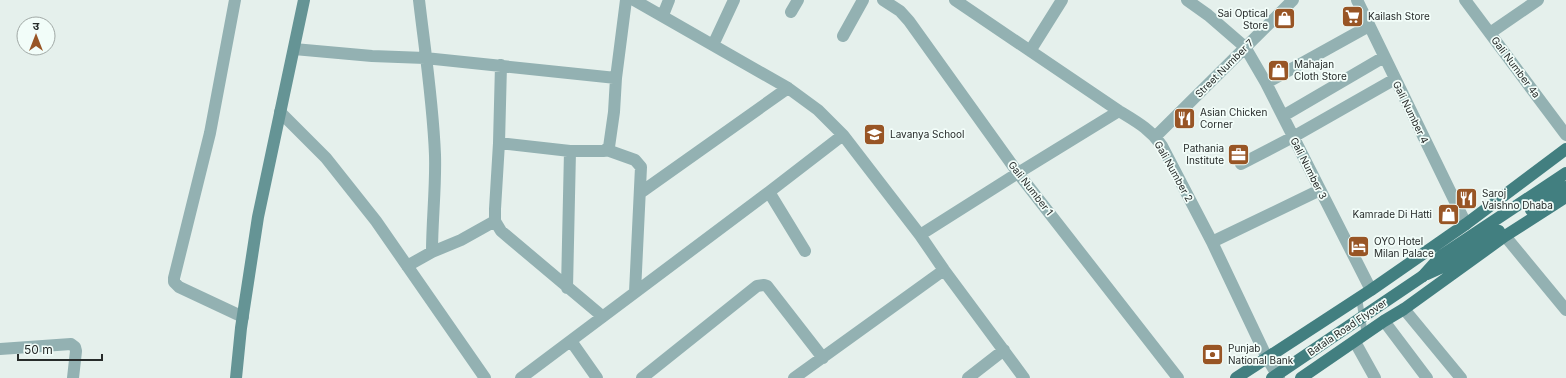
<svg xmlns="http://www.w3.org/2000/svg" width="1566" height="378" font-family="Inter,'Noto Sans Devanagari',sans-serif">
	<rect width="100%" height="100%" fill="#e5f0ec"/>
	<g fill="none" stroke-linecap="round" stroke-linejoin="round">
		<!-- lane -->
		<path stroke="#93b1b2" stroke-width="6" d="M1359,298L1365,335"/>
		<!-- street -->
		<path stroke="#93b1b2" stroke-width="12" d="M235,0L210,133L174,278V282L179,287L243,317
			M634,0L788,88L818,110L843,135L920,235L944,270L1024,378
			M883,0L900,11L909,21L1018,173L1178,378
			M955,0L1119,111C1137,122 1150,129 1162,146L1212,242L1267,358L1279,378
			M1187,0L1208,15L1245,47L1266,83L1371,290
			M1357,0L1466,224
			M1465,0L1566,135
			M791,12L798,0
			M663,15L669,0
			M1490,33L1538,0
			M843,36L863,0
			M713,45L734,0
			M294,49L372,56L425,58L616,78
			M1030,51L1062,0
			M501,65L499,143L495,209V221L501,231L602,316
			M1266,83L1369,26
			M280,112L326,158L376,221L485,378
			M1283,116L1384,57
			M1155,137L1293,0
			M499,143L570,151H604L609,147L614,112L616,78L626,0
			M607,150L635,160L641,167L635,292
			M1241,164L1293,137L1395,79
			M769,192L805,251
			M640,193L788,88
			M920,235L1018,173L1119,111
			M1505,236L1566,310
			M1212,242L1320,190
			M432,252L461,240L495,221
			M407,266L432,252C432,220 436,187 435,155C433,103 425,51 419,0
			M567,288L570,151
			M1404,309L1461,378
			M1384,321L1427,378
			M571,341L597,378
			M1355,342L1375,378
			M0,349L71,344L75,347L76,351L73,378
			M521,378L769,192L843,135
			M642,378L757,286L764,285L767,286L823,358
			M794,378L944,270
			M968,378L1004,350"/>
		<!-- secondary -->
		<path stroke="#659495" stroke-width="12" d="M236,378L241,328L258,217L304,0"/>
		<!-- primary -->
		<path stroke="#427f80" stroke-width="12" d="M1531,210L1566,187
			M1427,274L1449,264L1499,231
			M1423,276L1441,256L1566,173
			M1236,378L1371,290L1466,224L1566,149
			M1301,378L1384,321L1404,309L1505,236L1566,197"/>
		<!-- primary-bridge -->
		<path stroke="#427f80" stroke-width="12" d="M1272,378L1423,276"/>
	</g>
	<!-- icons -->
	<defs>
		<symbol id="supermarket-square" viewBox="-11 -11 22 22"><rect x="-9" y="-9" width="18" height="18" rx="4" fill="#985525" stroke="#f2fdf9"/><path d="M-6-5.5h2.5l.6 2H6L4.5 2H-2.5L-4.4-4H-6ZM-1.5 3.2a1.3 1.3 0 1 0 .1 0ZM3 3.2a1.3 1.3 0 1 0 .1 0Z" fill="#fff"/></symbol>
		<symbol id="shop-square" viewBox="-11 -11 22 22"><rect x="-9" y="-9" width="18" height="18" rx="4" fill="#985525" stroke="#f2fdf9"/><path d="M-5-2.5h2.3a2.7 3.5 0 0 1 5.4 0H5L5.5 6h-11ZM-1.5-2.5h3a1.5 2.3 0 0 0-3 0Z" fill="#fff"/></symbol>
		<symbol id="restaurant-square" viewBox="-11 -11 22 22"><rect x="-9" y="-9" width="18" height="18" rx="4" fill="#985525" stroke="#f2fdf9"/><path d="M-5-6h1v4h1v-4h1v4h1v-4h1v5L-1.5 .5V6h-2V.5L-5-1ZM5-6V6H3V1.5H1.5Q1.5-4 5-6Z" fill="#fff"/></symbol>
		<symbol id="school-square" viewBox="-11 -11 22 22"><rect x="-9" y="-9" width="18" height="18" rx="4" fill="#985525" stroke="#f2fdf9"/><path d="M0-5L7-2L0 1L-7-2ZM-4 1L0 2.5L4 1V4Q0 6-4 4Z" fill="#fff"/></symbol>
		<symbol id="office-square" viewBox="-11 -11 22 22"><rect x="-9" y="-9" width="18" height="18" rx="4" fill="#985525" stroke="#f2fdf9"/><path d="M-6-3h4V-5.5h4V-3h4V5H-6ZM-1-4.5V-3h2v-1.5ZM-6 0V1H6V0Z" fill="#fff"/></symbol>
		<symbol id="hotel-square" viewBox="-11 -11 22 22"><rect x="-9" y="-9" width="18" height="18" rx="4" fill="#985525" stroke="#f2fdf9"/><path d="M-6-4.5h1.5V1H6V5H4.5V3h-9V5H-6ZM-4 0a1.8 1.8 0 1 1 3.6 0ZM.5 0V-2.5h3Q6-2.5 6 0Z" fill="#fff"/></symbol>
		<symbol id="bank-square" viewBox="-11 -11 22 22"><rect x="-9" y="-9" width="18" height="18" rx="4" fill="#985525" stroke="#f2fdf9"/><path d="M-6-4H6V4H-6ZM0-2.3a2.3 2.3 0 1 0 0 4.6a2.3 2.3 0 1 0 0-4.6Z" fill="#fff"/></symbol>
	</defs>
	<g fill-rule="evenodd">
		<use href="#supermarket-square" x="1340" y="4" width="25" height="25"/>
		<use href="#shop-square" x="1272" y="6" width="25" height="25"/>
		<use href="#shop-square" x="1266" y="58" width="25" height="25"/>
		<use href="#restaurant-square" x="1172" y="106" width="25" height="25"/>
		<use href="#school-square" x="862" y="122" width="25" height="25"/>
		<use href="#office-square" x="1226" y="142" width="25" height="25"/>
		<use href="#restaurant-square" x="1454" y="186" width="25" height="25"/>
		<use href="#shop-square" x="1436" y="202" width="25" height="25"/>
		<use href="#hotel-square" x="1346" y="234" width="25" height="25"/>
		<use href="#bank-square" x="1200" y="342" width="25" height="25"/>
	</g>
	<g text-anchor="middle" stroke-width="3.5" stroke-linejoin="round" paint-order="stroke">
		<!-- poi labels -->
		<g font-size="10" fill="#272b2a" stroke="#f2fdf9" text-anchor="start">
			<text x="1268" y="17" text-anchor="end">Sai Optical<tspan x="1268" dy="12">Store</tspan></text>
			<text x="1368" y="20">Kailash Store</text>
			<text x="1294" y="68">Mahajan<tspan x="1294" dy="12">Cloth Store</tspan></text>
			<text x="1200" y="116">Asian Chicken<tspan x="1200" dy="12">Corner</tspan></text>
			<text x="890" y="138">Lavanya School</text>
			<text x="1224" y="152" text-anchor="end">Pathania<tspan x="1224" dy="12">Institute</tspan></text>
			<text x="1482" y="197">Saroj<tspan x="1482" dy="12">Vaishno Dhaba</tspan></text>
			<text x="1432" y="218" text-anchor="end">Kamrade Di Hatti</text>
			<text x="1374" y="245">OYO Hotel<tspan x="1374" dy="12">Milan Palace</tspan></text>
			<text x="1228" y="352">Punjab<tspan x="1228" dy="12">National Bank</tspan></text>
		</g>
		<!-- street labels -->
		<g font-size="10" fill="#272b2a" stroke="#f2fdf9">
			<text transform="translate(1516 67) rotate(53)" y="4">Gali Number 4a</text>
			<text transform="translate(1224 68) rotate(-45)" y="4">Street Number 7</text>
			<text transform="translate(1411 112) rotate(64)" y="4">Gali Number 4</text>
			<text transform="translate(1309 168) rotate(63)" y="4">Gali Number 3</text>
			<text transform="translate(1174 171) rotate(61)" y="4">Gali Number 2</text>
			<text transform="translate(1031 188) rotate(52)" y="4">Gali Number 1</text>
			<text transform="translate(1347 327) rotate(-34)" y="4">Batala Road Flyover</text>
		</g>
	</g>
	<!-- north arrow -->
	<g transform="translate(36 36)"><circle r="19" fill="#f2fdf9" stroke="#a1a9a6"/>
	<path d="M0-3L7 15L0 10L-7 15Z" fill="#985525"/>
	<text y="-6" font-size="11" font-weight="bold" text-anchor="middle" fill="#272b2a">उ</text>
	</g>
	<!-- scale -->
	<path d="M18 354v6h84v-6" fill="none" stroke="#272b2a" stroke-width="2"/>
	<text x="24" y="354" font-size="12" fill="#272b2a" stroke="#f2fdf9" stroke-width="3" paint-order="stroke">50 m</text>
</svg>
